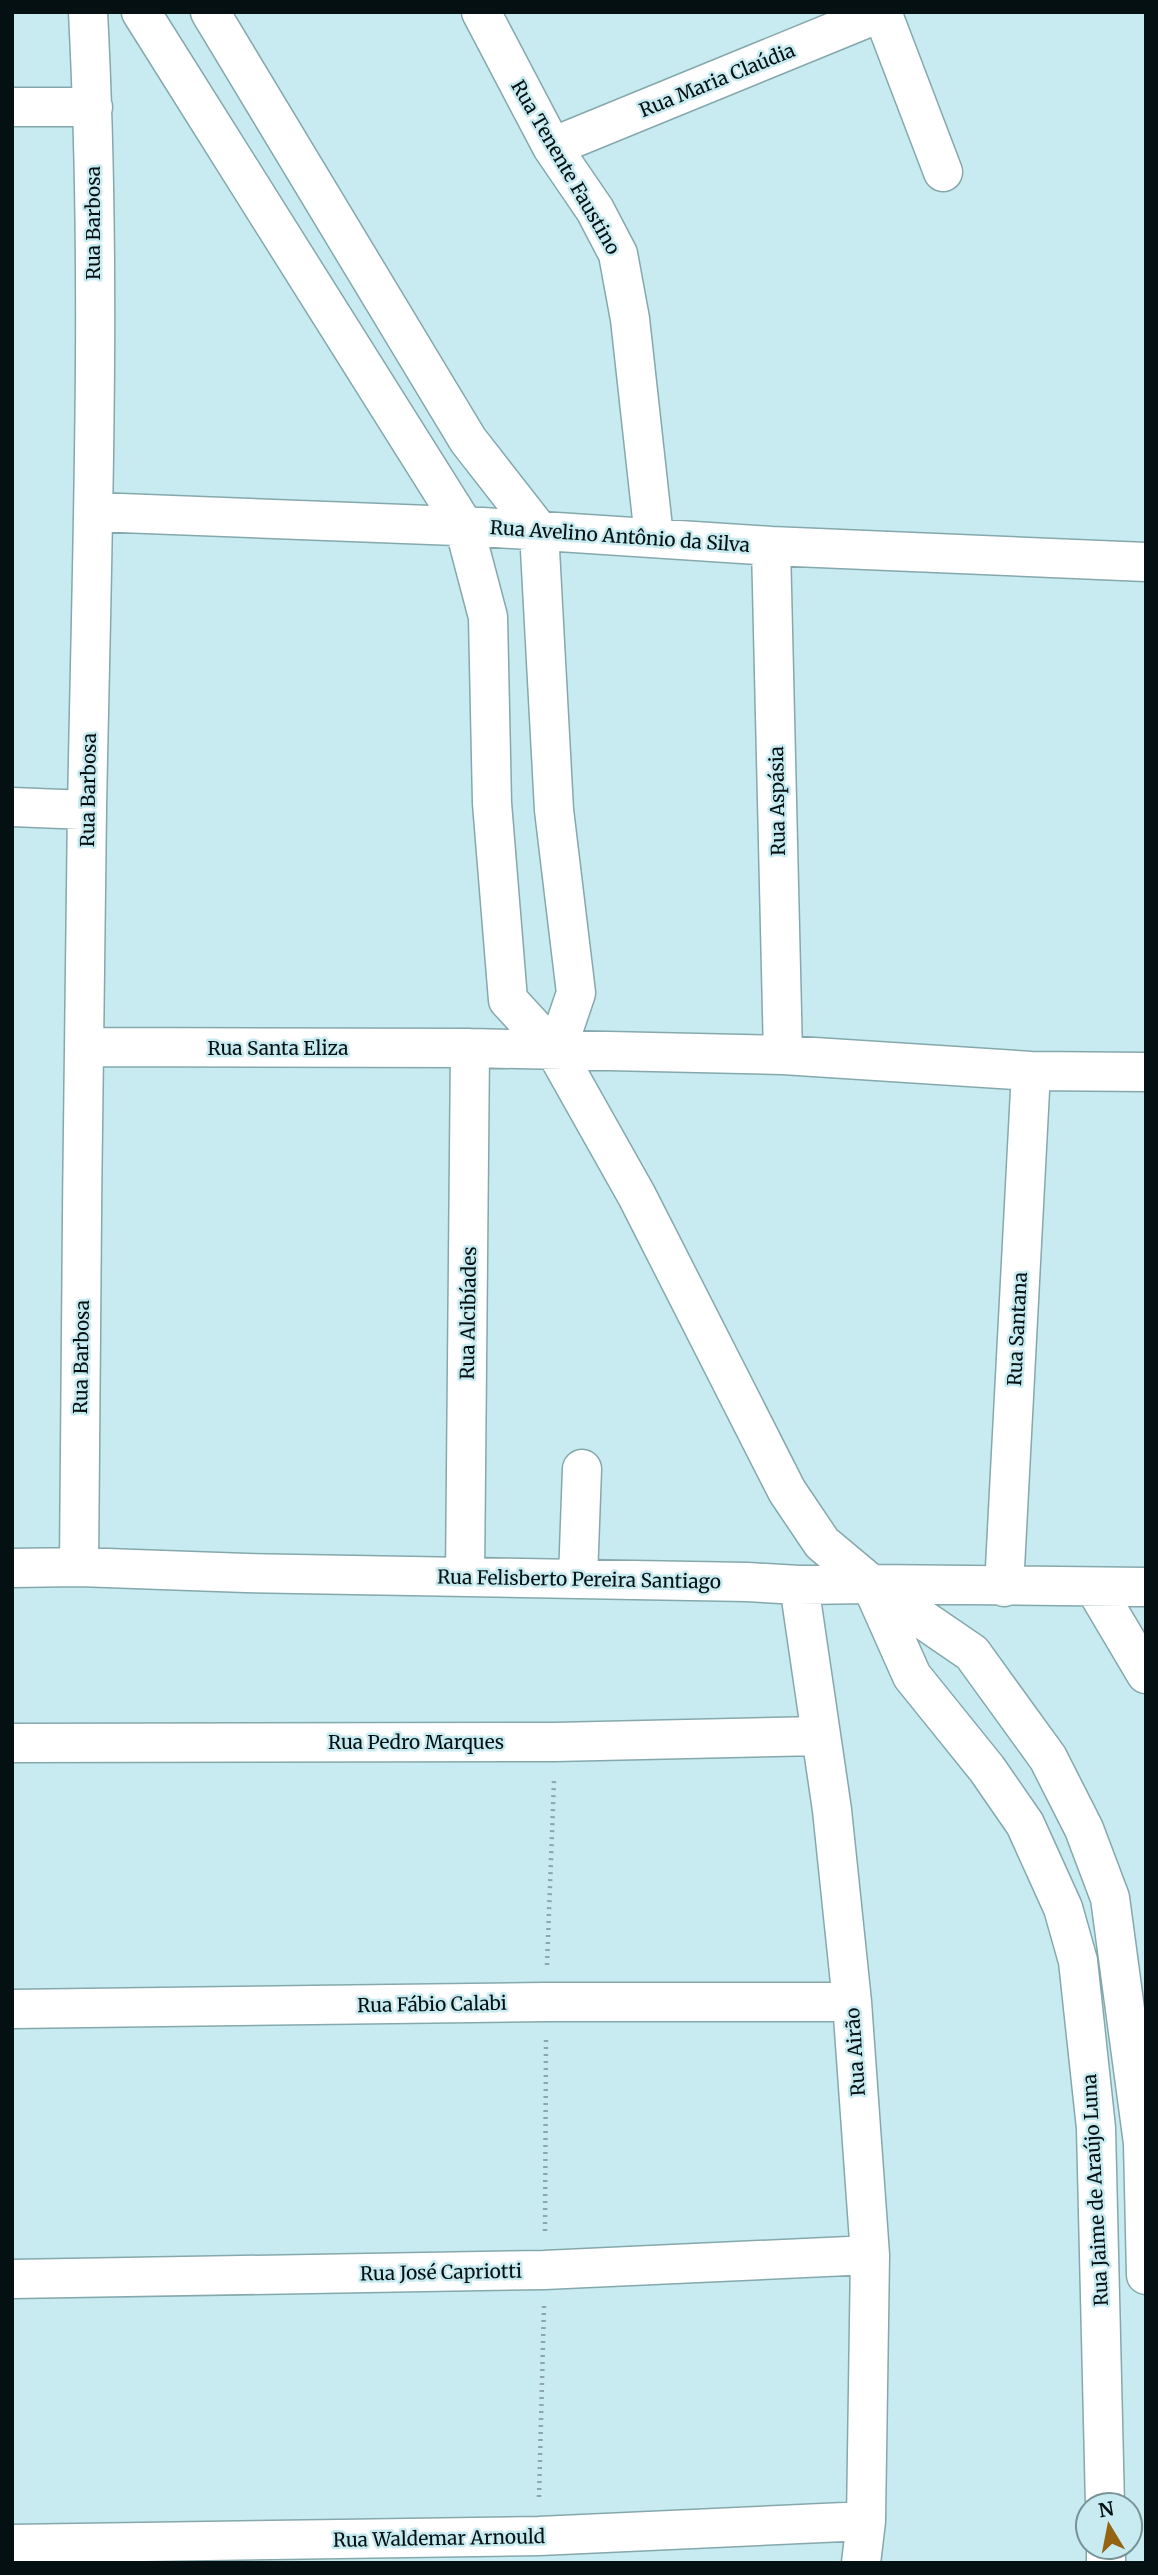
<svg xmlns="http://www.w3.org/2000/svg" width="1158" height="2575" font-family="Merriweather,serif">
	<rect width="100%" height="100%" fill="#c7ebf0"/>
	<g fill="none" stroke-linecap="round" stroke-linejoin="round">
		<defs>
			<path id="minor" d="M141,12L464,526L488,617L492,803L508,1000L556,1052L637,1196L787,1491L822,1543L871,1584L972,1653L1048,1758L1084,1829L1110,1898L1143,2143L1146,2275
				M210,12L468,440L539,531L554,810L576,993L556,1052
				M481,12L552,147L595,210L618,254L630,319L654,537
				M12,107H93
				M552,147L882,12L943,172
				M95,512L482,527L771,546L1146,562
				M771,546L783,1055
				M12,807L87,810
				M85,1047L470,1048L783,1055L1031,1071L1146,1072
				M79,1567C82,1314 82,1062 87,809C92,544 102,278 88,12
				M12,1568L79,1567L246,1573L747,1582L799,1585L871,1584L1146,1587
				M465,1577L470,1048
				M578,1578L582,1469
				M871,1584L912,1676L987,1769L1025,1824L1063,1908L1078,1961L1096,2128L1105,2505
				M799,1585L832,1810L852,2002L870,2255L866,2521L861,2563
				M1004,1587L1031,1071
				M1095,1588L1146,1674
				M12,1743L555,1742L820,1736
				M12,2009L546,2002H852
				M12,2279L544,2270L870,2255
				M12,2544L539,2536L866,2521
				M1106,2547V2563"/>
		</defs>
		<!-- minor casing -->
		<use href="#minor" stroke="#85a8ac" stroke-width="41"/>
		<!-- path -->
		<path stroke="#8ba7ab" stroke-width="4.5" stroke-dasharray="2 5" stroke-linecap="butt" d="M547,1965L554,1781
			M545,2231L546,2040
			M539,2497L544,2306"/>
		<!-- minor -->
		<use href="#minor" stroke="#fff" stroke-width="38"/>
	</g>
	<g text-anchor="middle" stroke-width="5" stroke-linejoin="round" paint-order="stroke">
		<!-- street labels -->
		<g font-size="19" fill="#041012" stroke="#c7ebf0">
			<text transform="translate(717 80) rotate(-22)" y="7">Rua Maria Claúdia</text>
			<text transform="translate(566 167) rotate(60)" y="7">Rua Tenente Faustino</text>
			<text transform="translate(93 223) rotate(-90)" y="7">Rua Barbosa</text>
			<text transform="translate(620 536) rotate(4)" y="7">Rua Avelino Antônio da Silva</text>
			<text transform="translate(88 790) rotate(-89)" y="7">Rua Barbosa</text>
			<text transform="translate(777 801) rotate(-91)" y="7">Rua Aspásia</text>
			<text x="278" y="1055">Rua Santa Eliza</text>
			<text transform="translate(468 1313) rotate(-89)" y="7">Rua Alcibíades</text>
			<text transform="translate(1017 1329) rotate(-87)" y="7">Rua Santana</text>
			<text transform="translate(81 1357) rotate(-89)" y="7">Rua Barbosa</text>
			<text transform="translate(579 1579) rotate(1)" y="7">Rua Felisberto Pereira Santiago</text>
			<text x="416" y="1749">Rua Pedro Marques</text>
			<text transform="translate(432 2004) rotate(-1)" y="7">Rua Fábio Calabi</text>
			<text transform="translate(855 2052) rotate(-94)" y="7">Rua Airão</text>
			<text transform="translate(1095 2190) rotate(-93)" y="7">Rua Jaime de Araújo Luna</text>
			<text transform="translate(441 2272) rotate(-1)" y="7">Rua José Capriotti</text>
			<text transform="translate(439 2538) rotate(-1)" y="7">Rua Waldemar Arnould</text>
		</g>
	</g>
	<!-- border -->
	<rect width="1158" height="2575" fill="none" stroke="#041012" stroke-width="28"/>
	<!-- north arrow -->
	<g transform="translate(1109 2526) rotate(350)"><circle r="33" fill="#c7ebf0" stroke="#799397" stroke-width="2"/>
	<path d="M0-5L12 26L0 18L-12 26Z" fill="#946413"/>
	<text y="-10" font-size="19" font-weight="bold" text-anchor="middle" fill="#041012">N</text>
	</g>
</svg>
